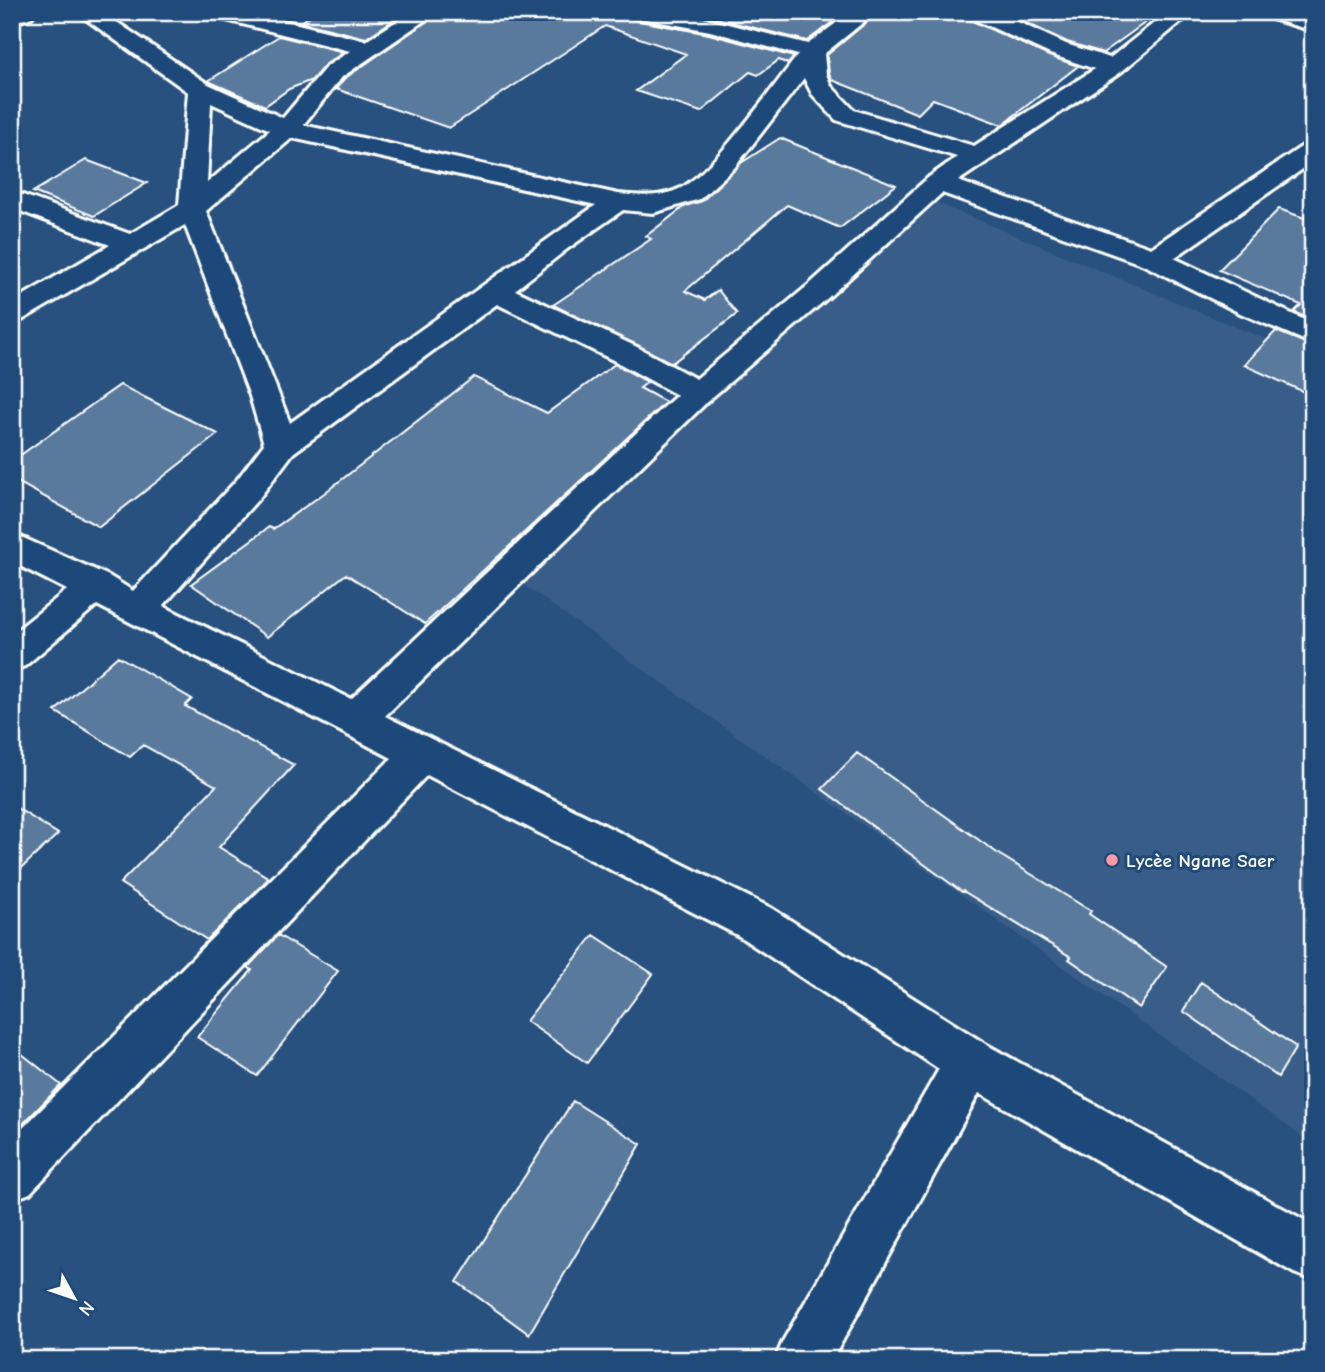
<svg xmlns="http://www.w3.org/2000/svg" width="1325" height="1372" font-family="'Comic Neue',sans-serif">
	<rect width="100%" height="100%" fill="#28517f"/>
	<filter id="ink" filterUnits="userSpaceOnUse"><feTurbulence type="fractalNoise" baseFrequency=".0143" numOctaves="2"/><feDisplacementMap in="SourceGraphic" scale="14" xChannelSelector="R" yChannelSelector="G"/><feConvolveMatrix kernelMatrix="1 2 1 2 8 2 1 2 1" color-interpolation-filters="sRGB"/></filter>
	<g filter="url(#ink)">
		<!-- built -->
		<path fill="#375d88" d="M928,199L1313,359V1144L511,576Z"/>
		<!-- building -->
		<path fill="#5a7a9d" stroke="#fff" stroke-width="2" d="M316,12H406L366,38L301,22Z
			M440,12H629L634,20L709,34L794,57L788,64L779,60L758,75L750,72L701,112L636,91L686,54L605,26L449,128L336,89L344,79Z
			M691,12H846L807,41Z
			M879,12H964L968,19L1049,56L1078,66L1002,125L933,99L918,114L832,80L829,73L827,55Z
			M1003,12H1160L1103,53L1067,42Z
			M279,36L344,52L325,65L312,80L289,89L265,106L208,81Z
			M780,138L896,185L840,228L787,205L685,291L705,300L718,290L737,314L672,363L553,305L651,239L646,236L685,206L702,201L741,163Z
			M86,160L147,183L94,216L33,192Z
			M1279,209L1313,221V321L1294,312L1301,305L1219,270Z
			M1276,331L1313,346V396L1244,365Z
			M615,364L648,382L640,388L666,402L425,624L346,574L267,637L191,584L269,527L273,529L323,494L474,377L547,413Z
			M120,385L218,434L99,527L12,479V461Z
			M118,656L192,699L185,706L294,765L219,847L269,878L207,940L120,883L216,786L143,745L130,757L55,711Z
			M857,753L1000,855L1091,911L1089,914L1167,967L1139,1008L1069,959L1071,957L963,891L962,892L822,789Z
			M12,805L58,834L12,877Z
			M278,935L338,971L257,1076L197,1037L252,970L248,967Z
			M594,935L653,974L587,1063L526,1021Z
			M1201,982L1296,1047L1278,1077L1183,1011Z
			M12,1046L61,1085L12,1135Z
			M573,1101L641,1144L529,1334L457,1282Z"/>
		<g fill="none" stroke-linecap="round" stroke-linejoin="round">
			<defs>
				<path id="minor" d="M12,12H35L32,17L12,24Z
					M76,12H102L208,84L283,118L326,67L350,51L214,17L211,12H249L366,41L411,12H437L342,77L303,125L618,194C640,196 661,198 681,188C716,169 771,89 798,55L710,31L634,17L631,12H679L808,44L851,12H876L824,54L826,74L831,86L854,110L974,146L1095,69L1050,54L969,17L966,12H996L1066,44L1110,58L1168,12H1193L1121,72L958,181L1151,248L1304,145L1313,142V162L1174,258L1313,324V344L1240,313L1144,265L942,193L831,295L709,400L385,716L771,908L987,1045L1313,1225V1280L1294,1273L979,1093L832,1360H775L783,1341L939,1069L739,936L427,775L30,1193L12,1200V1139L392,758L97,605L25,666L12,671V634L67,590L12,562V533L109,576L133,591L236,481L264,444L250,396L185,225L22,320L12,323V302L110,245L12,208V191L130,234L179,205L188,92ZM804,78L812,94L836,120L957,157L929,177L811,283L696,379L637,347L515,290L567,249L623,210L653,213L700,199L735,167ZM211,103L270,130L207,183ZM292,138L596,205L290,423L206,211ZM497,304L615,361L677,395L351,699L163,606L260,497L293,453Z
					M1263,12H1298L1313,17V31L1266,17Z"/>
			</defs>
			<!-- minor casing -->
			<use href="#minor" stroke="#fff" stroke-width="6"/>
			<!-- minor -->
			<use href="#minor" fill="#1f4a7a" fill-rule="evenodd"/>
		</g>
	</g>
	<!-- markers -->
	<circle fill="#ff9aa2" stroke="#1f4a7a" stroke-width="2.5" cx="1112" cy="860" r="7"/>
	<g text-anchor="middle" stroke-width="6" stroke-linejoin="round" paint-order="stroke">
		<!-- poi labels -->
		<g font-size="19" font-weight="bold" fill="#fff" stroke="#1f4a7a" text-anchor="start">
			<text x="1126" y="867">Lycèe Ngane Saer</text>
		</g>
	</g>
	<!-- margin -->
	<rect width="1325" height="1372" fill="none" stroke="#1f4a7a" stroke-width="42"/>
	<rect x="21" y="21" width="1283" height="1330" fill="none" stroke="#fff" stroke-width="2.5" filter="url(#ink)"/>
	<!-- north arrow -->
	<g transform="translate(74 1298) rotate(130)" stroke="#1f4a7a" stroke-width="5" paint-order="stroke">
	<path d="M0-5L12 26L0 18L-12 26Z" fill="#ffffff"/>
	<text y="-10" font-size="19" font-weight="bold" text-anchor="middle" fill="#ffffff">N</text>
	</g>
</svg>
